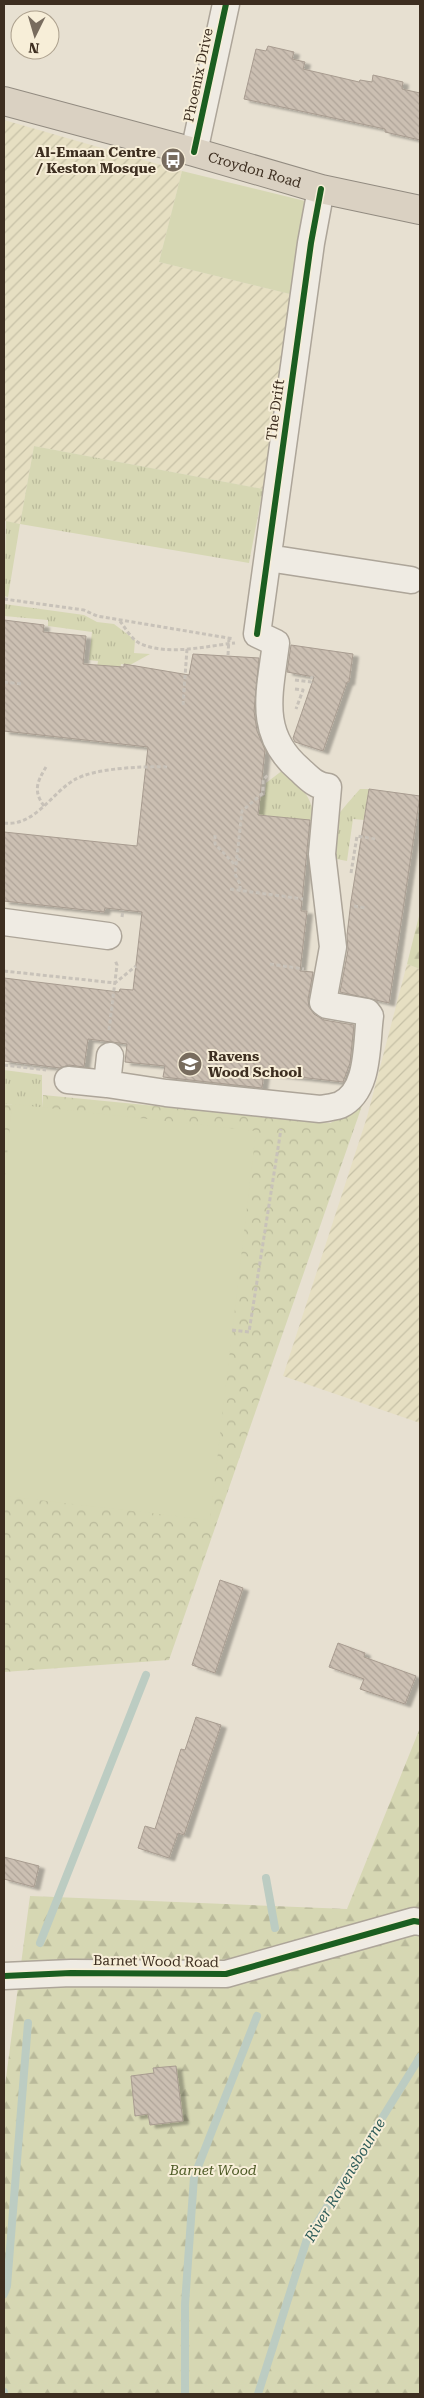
<svg xmlns="http://www.w3.org/2000/svg" width="424" height="2398" font-family="'Roboto Serif',serif">
	<defs>
		<pattern id="farmland-furrows" width="10" height="10" patternUnits="userSpaceOnUse" patternTransform="scale(1.25)"><rect width="10" height="10" fill="#e6dfc2"/><path d="M-1 1l2-2M0 10L10 0M9 11l2-2" fill="none" stroke="#c6c0a6"/></pattern>
		<pattern id="grass-tufts" width="24" height="20" patternUnits="userSpaceOnUse" patternTransform="scale(1.25)"><rect width="24" height="20" fill="#d6d7b3"/><path d="M3 7l-1-3M5 7V3M7 7l1-3M15 17l-1-3M17 17v-4M19 17l1-3" fill="none" stroke="#b9b99a"/></pattern>
		<pattern id="forest-firs" width="22" height="20" patternUnits="userSpaceOnUse" patternTransform="scale(1.25)"><rect width="22" height="20" fill="#d6d7b3"/><path d="M5 1l3.5 6h-7zM16 11l3.5 6h-7z" fill="#b9b99a"/></pattern>
		<pattern id="park-crowns" width="20" height="18" patternUnits="userSpaceOnUse" patternTransform="scale(1.25)"><rect width="20" height="18" fill="#d6d7b3"/><path d="M2 6a3 3 0 1 1 6 0M12 15a3 3 0 1 1 6 0" fill="none" stroke="#b9b99a"/></pattern>
		<pattern id="building-back-hatch" width="6" height="6" patternUnits="userSpaceOnUse" patternTransform="scale(1.25)"><rect width="6" height="6" fill="#cbbfb2"/><path d="M-1 5l2 2M0 0l6 6M5-1l2 2" fill="none" stroke="#afa499"/></pattern>
		<filter id="shadow"><feDropShadow dx="5.5" dy="3" stdDeviation="1" flood-color="#0004"/></filter>
	</defs>
	<rect width="100%" height="100%" fill="#e7e0d1"/>
	<!-- farmland -->
	<path fill="url(#farmland-furrows)" d="M4,120L182,171L159,262L294,295L263,489L34,446L20,524L4,521Z
		M407,964L420,969V1423L283,1376L367,1117Z"/>
	<!-- grass -->
	<path fill="url(#grass-tufts)" d="M34,446L263,489L249,563L20,524L9,591L8,597L4,596L6,521L20,524Z
		M4,604L84,615L97,622L114,624L135,640L134,653L150,654L130,665L121,664L119,677L96,675L98,661L89,660L92,632L48,626V620L4,616Z
		M283,770C300,786 313,796 314,821L259,815L260,798L265,795L266,783Z
		M360,789H369L364,820L353,819L347,861L331,858C333,816 333,820 360,789Z
		M4,1070L42,1075V1108L4,1104Z"/>
	<!-- forest -->
	<path fill="url(#forest-firs)" d="M420,912V969L407,964Z
		M420,1728V2394H4V2093L30,1896L347,1909Z"/>
	<!-- park -->
	<path fill="url(#park-crowns)" d="M43,1095L330,1123L343,1117L364,1100L169,1660L4,1672V1104L42,1108Z"/>
	<!-- garden -->
	<path fill="#d6d7b3" d="M182,171L305,201L294,295L159,262Z
		M12,1104L256,1131L210,1520L4,1496V1186Z"/>
	<g fill="none" stroke-linecap="round" stroke-linejoin="round">
		<!-- stream -->
		<path stroke="#bcccc2" stroke-width="8" d="M266,1878L275,1928
			M40,1943L146,1675
			M4,2294L7,2286L28,2023
			M4,2392V2394
			M185,2394V2304L194,2177L257,2016
			M258,2394L307,2239L420,2057"/>
	</g>
	<!-- building -->
	<path fill="url(#building-back-hatch)" stroke="#a89c90" filter="url(#shadow)" d="M268,46L294,52L292,59L305,62L303,69L359,82L360,80L372,82L373,75L403,82L402,89L420,93V140L385,132V129L244,99L256,49L266,51Z
		M4,620L44,625L43,632L86,636L83,664L124,667V664L189,675L193,654L259,658L254,711L257,731L265,750L258,815L310,820L301,911H307L300,971L313,972L308,1000L309,1007L314,1014L324,1020L354,1025L350,1063L343,1082L264,1073L262,1088L163,1077L165,1066L125,1062L127,1044L88,1039L84,1067L69,1065L60,1068L4,1061V978L119,992L120,989L133,990L142,912L105,908L104,912L4,901V832L137,846L148,747L4,731Z
		M291,645L353,654L349,682H347L323,751L295,742L293,738L314,677L287,672Z
		M369,789L420,796L389,1003L340,992L348,950L347,935L351,901Z
		M220,1580L243,1588L215,1673L192,1665Z
		M338,1643L365,1653L364,1657L416,1676L405,1704L360,1689L364,1679L329,1667Z
		M196,1717L221,1725L184,1835L178,1833L169,1858L138,1848L145,1826L155,1829L181,1749L185,1750Z
		M4,1857L39,1866L34,1887L4,1879Z
		M176,2066L183,2121L150,2125L148,2114L135,2116L131,2076L154,2073L153,2068Z"/>
	<g fill="none" stroke-linecap="round" stroke-linejoin="round">
		<defs>
			<path id="minor" d="M194,152L226,4
				M268,558L411,580
				M4,922L108,936
				M110,1056L107,1084L166,1093L320,1109C327,1108 334,1107 340,1105C370,1091 366,1044 370,1016L367,1012L327,1005L323,1002L333,947L322,854L328,787C315,786 308,777 299,769C257,733 270,692 276,643L257,634L311,243L321,189
				M68,1080L107,1084
				M4,1976L71,1973L226,1974L414,1921L420,1922"/>
			<g id="highway">
				<path id="s1" d="M4,101L194,152L321,189L420,210"/>
			</g>
		</defs>
		<!-- minor casing -->
		<use href="#minor" stroke="#ada599" stroke-width="29"/>
		<!-- highway casing -->
		<use href="#highway" stroke="#928b80" stroke-width="30"/>
		<!-- path -->
		<path stroke="#c8c2b9" stroke-width="3" stroke-dasharray="4 2.5" stroke-linecap="butt" d="M4,599L84,610L97,616L234,639
			M120,621C126,629 132,640 141,644C170,656 205,646 235,643
			M228,655L229,638
			M295,680L311,682L312,676
			M4,682L22,684
			M295,689L303,690L296,709
			M183,705L187,649
			M44,806C33,791 37,782 46,767
			M4,823C34,827 52,793 74,780C94,768 144,766 168,767
			M215,835V844L235,865
			M237,859L244,860
			M351,873L357,836L375,839
			M230,889L303,899
			M240,890V884L235,874L242,811L263,793V780L269,774
			M354,906L366,908
			M122,917L123,910
			M270,964L304,969
			M4,971L115,983L136,966
			M109,1030L117,965L115,960
			M4,1065L46,1070
			M232,1330L249,1332L281,1129"/>
		<!-- minor -->
		<use href="#minor" stroke="#efebe3" stroke-width="26"/>
		<!-- highway -->
		<use href="#highway" stroke="#dad1c2" stroke-width="28"/>
		<defs>
			<path id="cycleway" d="M194,152L226,4
				M257,634L311,243L321,189
				M4,1976L71,1973L226,1974L414,1921L420,1922"/>
		</defs>
		<!-- cycleway casing -->
		<use href="#cycleway" stroke="#f7eed8" stroke-width="9"/>
		<!-- cycleway -->
		<use href="#cycleway" stroke="#1b5e20" stroke-width="6"/>
	</g>
	<!-- icons -->
	<defs>
		<symbol id="bus-disc" viewBox="-11 -11 22 22"><circle r="9.5" fill="#786c5e" stroke="#f7eed8"/><path d="M-5-6H5V4H4V6H2V4H-2V6H-4V4H-5ZM-3.5-4V0h7V-4ZM-3.5 1.2v1.5H-2V1.2ZM2 1.2v1.5H3.5V1.2Z" fill="#fff"/></symbol>
		<symbol id="school-disc" viewBox="-11 -11 22 22"><circle r="9.5" fill="#786c5e" stroke="#f7eed8"/><path d="M0-5L7-2L0 1L-7-2ZM-4 1L0 2.5L4 1V4Q0 6-4 4Z" fill="#fff"/></symbol>
	</defs>
	<g fill-rule="evenodd">
		<use href="#bus-disc" x="159" y="146" width="28" height="28"/>
		<use href="#school-disc" x="176" y="1050" width="28" height="28"/>
	</g>
	<g text-anchor="middle" stroke-width="4" stroke-linejoin="round" paint-order="stroke">
		<!-- street labels -->
		<g font-size="14" fill="#3d2e20" stroke="#f7eed8">
			<text transform="translate(198 75) rotate(-78)" y="5">Phoenix Drive</text>
			<text dy="5" stroke="none"><textPath href="#s1" startOffset="260">Croydon Road</textPath></text>
			<text transform="translate(275 410) rotate(-82)" y="5">The Drift</text>
			<text transform="translate(156 1961) rotate(1)" y="5">Barnet Wood Road</text>
		</g>
		<!-- poi labels -->
		<g font-size="14" font-weight="bold" fill="#3d2e20" stroke="#f7eed8" text-anchor="end">
			<text x="156" y="157">Al-Emaan Centre<tspan x="156" dy="16">/ Keston Mosque</tspan></text>
			<text x="208" y="1061" text-anchor="start">Ravens<tspan x="208" dy="16">Wood School</tspan></text>
		</g>
		<!-- park labels -->
		<g font-size="14" font-style="italic" fill="#4d5a26" stroke="#f7eed8">
			<text x="213" y="2175">Barnet Wood</text>
		</g>
		<!-- water labels -->
		<g font-size="15" font-style="italic" fill="#2f5d5a" stroke="#f7eed8">
			<text transform="translate(345 2180) rotate(-59)" y="5">River Ravensbourne</text>
		</g>
	</g>
	<!-- border -->
	<rect width="424" height="2398" fill="none" stroke="#3d2e20" stroke-width="10"/>
	<!-- north arrow -->
	<g transform="translate(35 35) rotate(185)"><circle r="24" fill="#f7eed8" stroke="#ada18e"/>
	<path d="M0-4L9 19L0 12L-9 19Z" fill="#786c5e"/>
	<text y="-8" font-size="14" font-weight="bold" text-anchor="middle" fill="#3d2e20">N</text>
	</g>
</svg>
